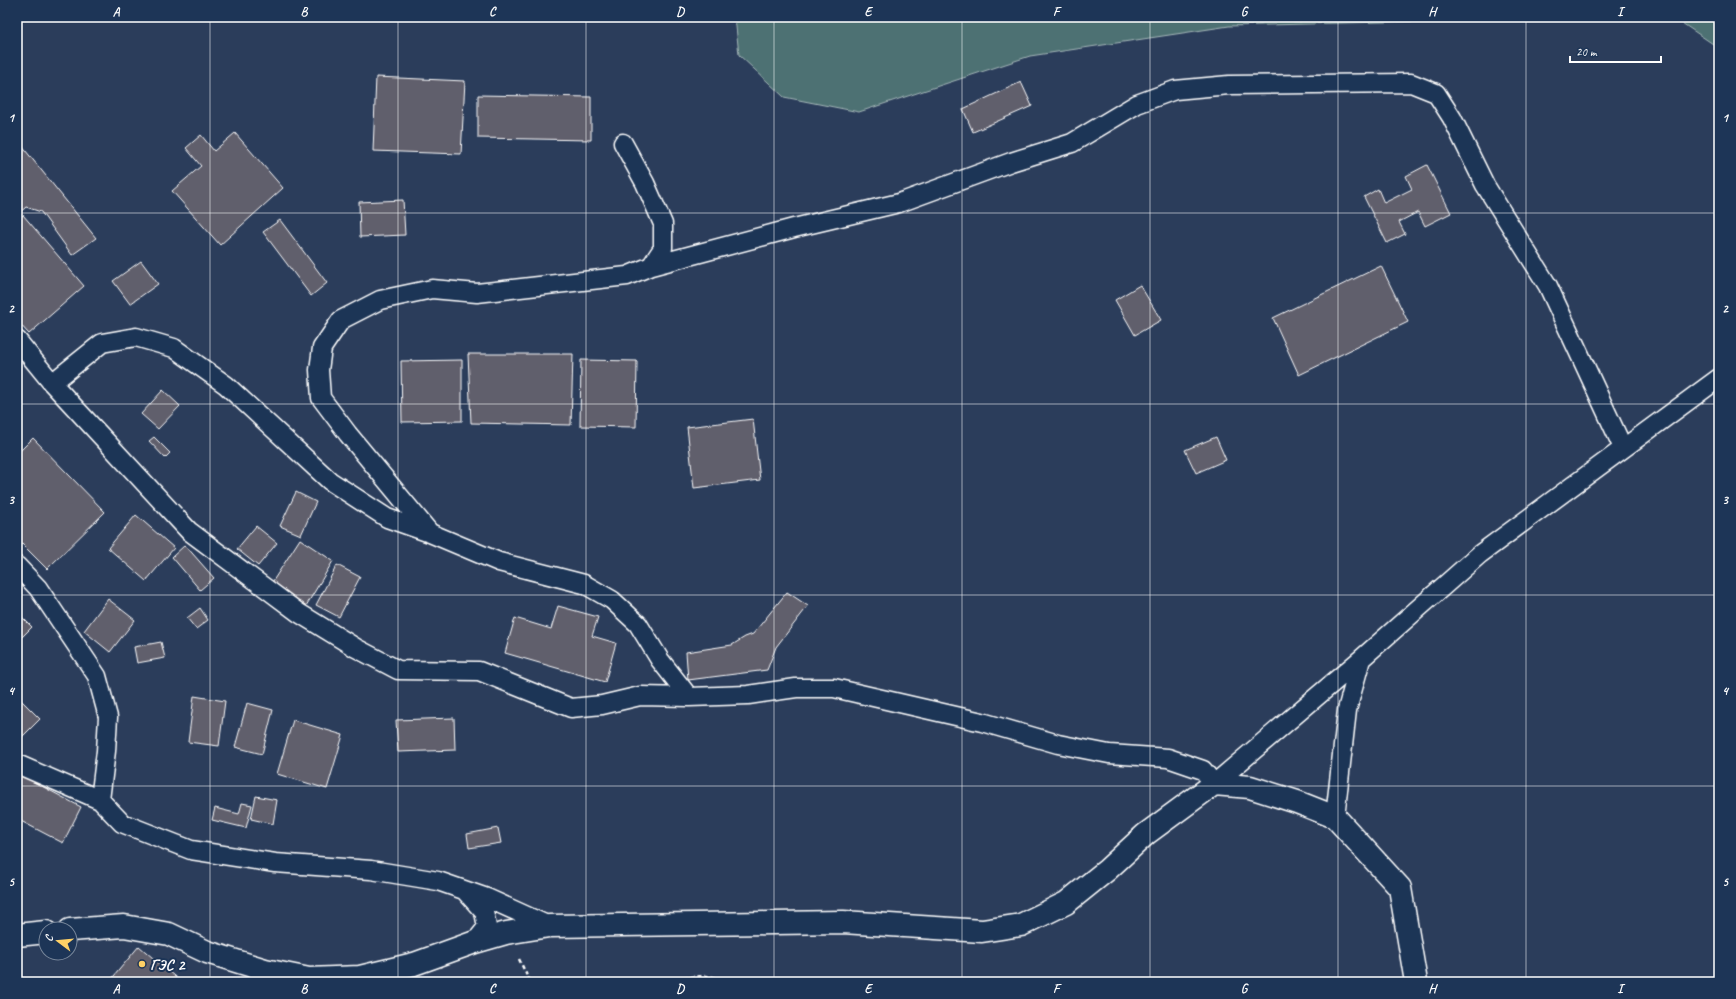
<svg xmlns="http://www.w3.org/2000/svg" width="1736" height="999" font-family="Caveat,sans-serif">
	<rect width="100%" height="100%" fill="#2b3d5b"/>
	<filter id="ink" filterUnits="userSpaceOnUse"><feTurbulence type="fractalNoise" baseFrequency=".025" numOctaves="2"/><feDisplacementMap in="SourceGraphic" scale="8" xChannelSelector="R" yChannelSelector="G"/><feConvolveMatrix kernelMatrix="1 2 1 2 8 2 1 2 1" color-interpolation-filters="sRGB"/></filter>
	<g filter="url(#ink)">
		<!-- green -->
		<path fill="#4d7173" stroke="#a6b8b9" d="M735,17H1550L1545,18L1229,26L1030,56L859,112L784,97L739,55Z
			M1673,17H1719V48Z"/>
		<!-- building -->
		<path fill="#615e6c" stroke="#fff" d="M376,77L465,81L461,154L373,151Z
			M1021,82L1032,106L973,132L963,109Z
			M478,95L591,97V140L478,138Z
			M235,133L283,188L220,245L172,191L201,166L186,148L201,135L214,151Z
			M17,140L96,238L72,255L41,212L26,207L17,215Z
			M1427,165L1451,213L1425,226L1418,212L1399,222L1405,234L1387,243L1364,197L1378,189L1384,203L1412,189L1406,176Z
			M403,200L405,235L360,237L359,202Z
			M23,215L84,286L29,334L17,321V220Z
			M280,220L327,283L311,296L263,232Z
			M141,261L158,284L130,304L113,281Z
			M1381,266L1408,322L1299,375L1273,318Z
			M1140,285L1161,320L1135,335L1115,300Z
			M468,354H573L571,425L471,423Z
			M462,360V421L402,422L401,361Z
			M581,360L637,361L636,427L580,426Z
			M163,390L180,406L158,429L141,414Z
			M753,419L760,480L694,488L687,427Z
			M154,437L170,453L165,458L149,441Z
			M1216,437L1226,460L1196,473L1185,450Z
			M33,438L105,512L47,569L17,539V454Z
			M296,492L316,502L301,535L280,526Z
			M136,515L174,548L146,581L108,548Z
			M256,526L277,543L258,566L237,549Z
			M300,539L333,561L306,606L271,584Z
			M185,545L214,578L200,590L172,557Z
			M337,565L360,577L339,617L316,605Z
			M787,592L808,606L776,647L767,670L688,680L686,652L732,645L745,637L753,634Z
			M108,599L135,620L110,652L84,631Z
			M558,606L598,617L592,636L616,643L605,682L505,653L515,618L551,629Z
			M200,608L208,620L196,629L187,618Z
			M17,612L32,627L17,642Z
			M161,642L165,658L137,663L134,647Z
			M17,696L40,719L17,742Z
			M194,696L225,701L219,746L188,742Z
			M247,703L273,710L262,754L235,747Z
			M454,718L455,750L398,752L396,720Z
			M293,720L343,735L327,789L277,774Z
			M17,773L81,807L63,843L17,819Z
			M256,796L277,800L273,824L251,819Z
			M242,803L252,805L246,828L212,820L215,808L239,814Z
			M498,828L501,843L469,848L467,834Z
			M139,946L181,982H109Z"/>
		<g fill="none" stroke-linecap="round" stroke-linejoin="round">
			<defs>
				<path id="lane" d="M623,143L645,183L663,224V248L651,266L627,276L477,293L432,289L380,300L341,320L322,348L319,370L321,398L348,434L430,533L499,562L584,584L612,600L638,624L660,660L689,697
					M651,266L794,228L899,203L1011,162L1072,143L1137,104L1175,90L1229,85L1411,83L1436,93L1452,118L1485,185L1548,286L1623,448
					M17,340L52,383L189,531L299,613L356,648L398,670L479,671L571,708L602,705L640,696L689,697L748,695L796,688H834L982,722L1058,744L1109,754L1168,758L1203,770L1214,784L1361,659L1480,554L1719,378
					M52,383L102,343L136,337L174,348L226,385L330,481L387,518L430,533
					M17,566L38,588L97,676L108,717L106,751L100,800
					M17,764L100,800L122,823L191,850L275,863L371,870L438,881L487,898L549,926
					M1335,817L1347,710L1361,659
					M466,892L484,912L487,927L475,942"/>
				<path id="street" d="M70,930L124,926L169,934L207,952L265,970L309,979L360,977L414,964L475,942L506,933L549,926L843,922L982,931L1021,925L1066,903L1107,870L1146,834L1214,784L1250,787L1297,802L1335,817L1400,888L1416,982
					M17,935L46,932"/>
			</defs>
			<!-- lane casing -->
			<use href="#lane" stroke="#fff" stroke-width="21"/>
			<!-- street casing -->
			<use href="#street" stroke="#fff" stroke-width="25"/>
			<!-- path -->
			<path stroke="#fff" stroke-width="2.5" stroke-dasharray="4 3" stroke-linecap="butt" d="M519,959L528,978L532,982
				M670,982C685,978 711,971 723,982"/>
			<!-- lane -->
			<use href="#lane" stroke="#1d3557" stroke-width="18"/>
			<!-- street -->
			<use href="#street" stroke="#1d3557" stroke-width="22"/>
		</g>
	</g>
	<!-- grid -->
	<path fill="none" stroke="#fff" stroke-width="1" stroke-opacity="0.55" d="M210,17V982M398,17V982M586,17V982M774,17V982M962,17V982M1150,17V982M1338,17V982M1526,17V982M17,213H1719M17,404H1719M17,595H1719M17,786H1719"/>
	<!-- markers -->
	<circle fill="#ffd166" stroke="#1d3557" stroke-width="1.5" cx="142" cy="964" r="4"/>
	<g text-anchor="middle" stroke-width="4" stroke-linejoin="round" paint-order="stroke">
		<!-- poi labels -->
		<g font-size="16" font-weight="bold" fill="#fff" stroke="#1d3557" text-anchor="start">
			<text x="150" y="970">ГЭС 2</text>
		</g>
	</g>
	<!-- margin -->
	<rect width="1736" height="999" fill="none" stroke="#1d3557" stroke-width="44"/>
	<!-- north arrow -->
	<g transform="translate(58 941) rotate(286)"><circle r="19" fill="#1d3557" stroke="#77869a"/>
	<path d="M0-3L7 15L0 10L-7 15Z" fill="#ffd166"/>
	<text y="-6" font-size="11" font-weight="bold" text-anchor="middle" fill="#ffffff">С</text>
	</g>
	<!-- scale -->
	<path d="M1570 56v6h91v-6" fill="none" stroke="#ffffff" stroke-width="2"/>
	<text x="1576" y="56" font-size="12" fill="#ffffff" stroke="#1d3557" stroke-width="3" paint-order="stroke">20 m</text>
	<rect x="22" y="22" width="1692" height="955" fill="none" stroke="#fff" stroke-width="1.5"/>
	<g font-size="13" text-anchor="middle" font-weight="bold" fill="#fff">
		<text x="116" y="16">A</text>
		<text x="304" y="16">B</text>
		<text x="492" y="16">C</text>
		<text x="680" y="16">D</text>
		<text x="868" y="16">E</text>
		<text x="1056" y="16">F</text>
		<text x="1244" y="16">G</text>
		<text x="1432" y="16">H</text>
		<text x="1620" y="16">I</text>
		<text x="11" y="122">1</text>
		<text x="1725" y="122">1</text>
		<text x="11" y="313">2</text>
		<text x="1725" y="313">2</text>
		<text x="11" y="504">3</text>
		<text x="1725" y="504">3</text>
		<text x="11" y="695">4</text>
		<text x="1725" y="695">4</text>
		<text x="11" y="886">5</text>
		<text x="1725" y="886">5</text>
		<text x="116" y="993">A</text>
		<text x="304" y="993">B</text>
		<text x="492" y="993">C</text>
		<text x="680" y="993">D</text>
		<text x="868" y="993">E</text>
		<text x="1056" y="993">F</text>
		<text x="1244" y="993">G</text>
		<text x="1432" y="993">H</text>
		<text x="1620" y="993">I</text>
	</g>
</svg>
